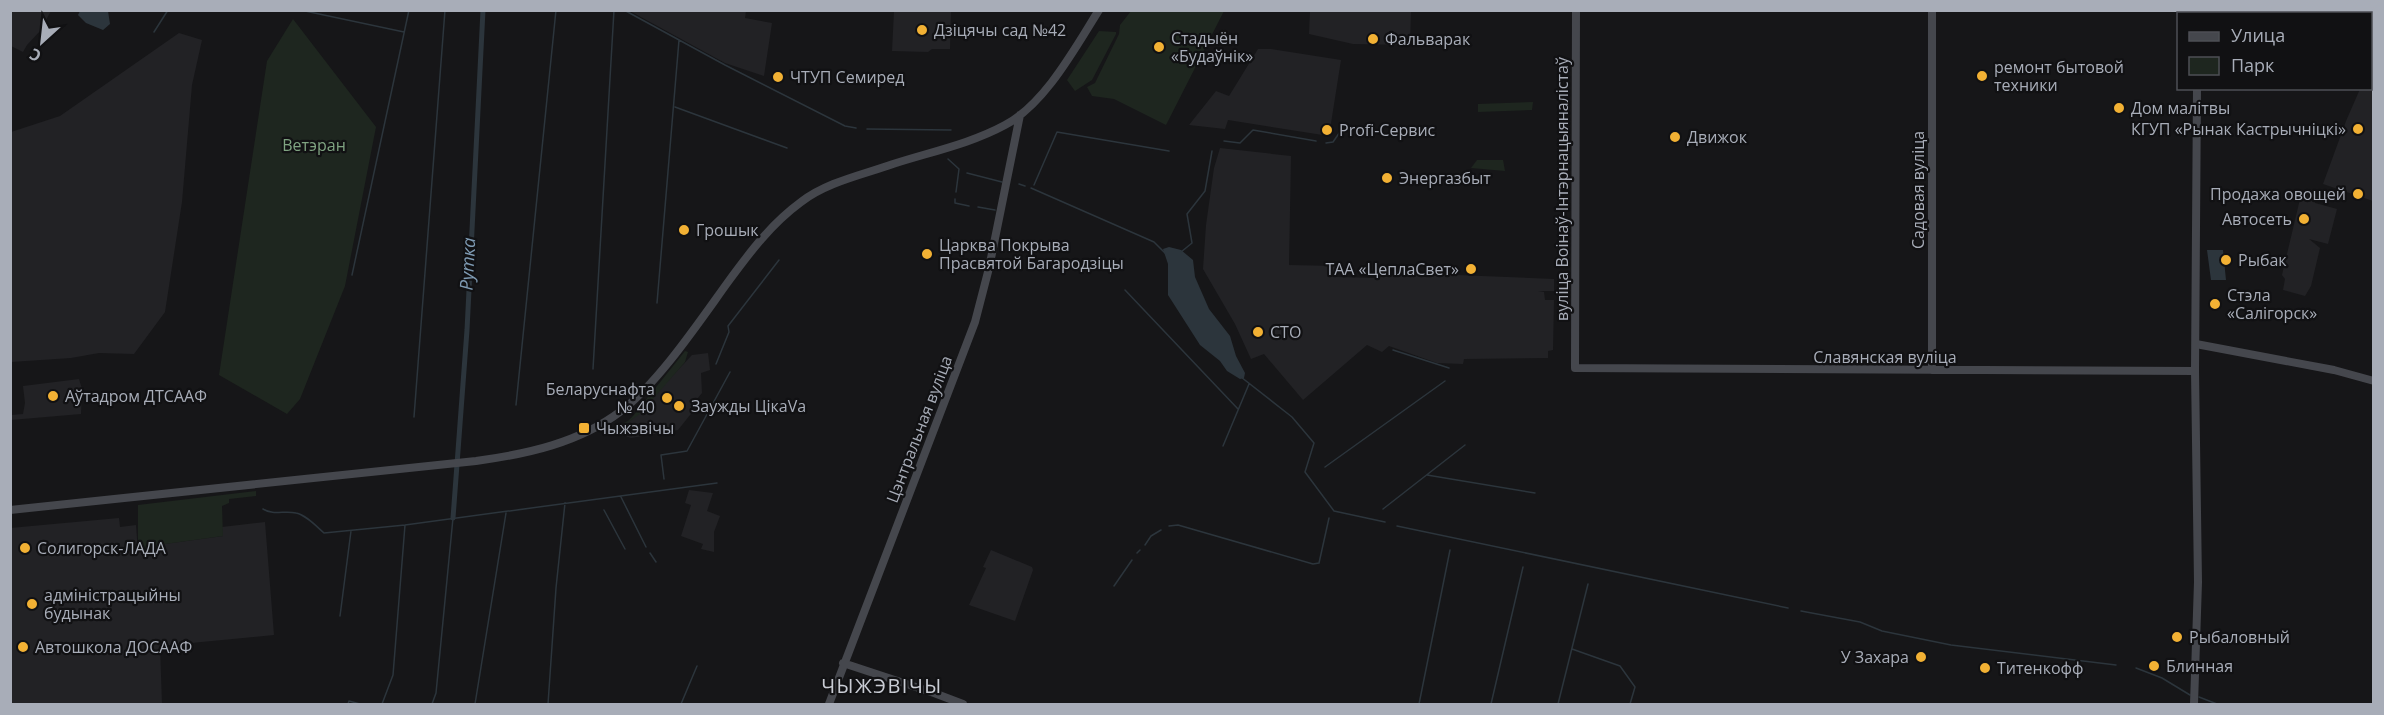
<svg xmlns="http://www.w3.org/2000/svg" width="2384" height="715" font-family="'Open Sans',sans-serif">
	<rect width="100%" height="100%" fill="#161618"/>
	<!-- built -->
	<path fill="#222225" d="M10,11H51L40,31L27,45L23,52L11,46Z
		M630,11H746L745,18L772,23L764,76L725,63Z
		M894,11H951L950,49H932L928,52L892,51Z
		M1310,11H1411L1410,45L1353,44L1309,34Z
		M179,33L202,40L192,85L182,202L165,312L134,354L99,353L71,358L11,362V132L60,116Z
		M1258,49H1271L1341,60L1329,136L1228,120L1225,129L1189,125L1216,91L1229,96Z
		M2373,59V201L2323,184L2346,121L2360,89L2370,88L2371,66Z
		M1220,148L1291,156L1289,265L1336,266V277L1377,278L1381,272L1554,279V291H1538L1544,292L1545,300H1554L1553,350L1548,351V358L1464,359L1463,364L1437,363L1389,346L1382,352L1367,345L1303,400L1264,354L1251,359L1235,324L1203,269L1206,225L1214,168Z
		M2305,195L2316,197L2315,203L2337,209L2328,244L2309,239L2320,248L2311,286L2305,296L2283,290L2285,279L2282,275L2300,199L2304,200Z
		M708,353L710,370L701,373L702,393L697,399L698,405L678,430L631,438L612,431L631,420L692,355Z
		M79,379L82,389L81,414L11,420V415L23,414L25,403L23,386Z
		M689,490L713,493L707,511L720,516L714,532V552L701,549L703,544L681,536L691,505L685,503Z
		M119,518L120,527L136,525L138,552L164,544L223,536L222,527L265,522L274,635L160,646L162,704H12L10,528Z
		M991,550L1032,567L1033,570L1015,621L969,605L986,568L983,567Z"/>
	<!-- green -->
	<path fill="#1e261f" d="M1131,11H1224L1166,125L1114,99L1092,96L1087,87L1095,83L1119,34L1120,25Z
		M293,19L376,127L345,286L300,399L287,414L219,375L267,61Z
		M1099,31L1116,32V34L1092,80L1075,91L1067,80Z
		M1533,102L1532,110L1478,112V104Z
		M1477,160H1503L1505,171L1471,168Z
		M685,351L688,352L685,362L640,414L620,428L614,427L628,421L633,416Z
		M256,491V496L229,499V503L222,506L223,536L165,544L164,549L138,552V505Z"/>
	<!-- water -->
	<path fill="#2c353c" d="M80,11H108L110,24L103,30L86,23L78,15Z
		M1169,247L1181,250L1193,260L1195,277L1209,309L1230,336L1236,356L1245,373L1244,378L1240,379L1227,371L1220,361L1200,345L1168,295V264L1163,249Z
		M2207,250H2223L2226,280H2211Z"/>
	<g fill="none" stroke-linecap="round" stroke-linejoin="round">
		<!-- stream -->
		<path stroke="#2c353c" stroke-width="1.5" d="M624,10L725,65L845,126L856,128
			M305,11L404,32
			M154,32L168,10
			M675,107L787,148
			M867,129L951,130
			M1224,141L1240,143L1253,130L1316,141
			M1326,143L1333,142L1342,129
			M948,159L959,169L956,192
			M967,173L1002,182
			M1019,184L1025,186
			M1034,185L1057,132L1169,151
			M1031,188L1154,242L1165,253
			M955,199V203L969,206
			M978,207L995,210
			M1181,252L1192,243L1187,214L1205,191L1212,151
			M352,275L409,10
			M1125,290L1238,409
			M657,303L679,40
			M1393,350L1449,368
			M716,364L729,332L728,326L779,260
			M593,369L614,10
			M1241,377L1292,417L1314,443L1305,472L1334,511L1385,522
			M516,405L556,10
			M414,417L445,10
			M1223,446L1249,384
			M1325,467L1445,381
			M1427,475L1535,493
			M664,479L661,455L687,451L730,372
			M621,497L646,547
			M263,509C274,516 284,510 296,513C306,515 316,526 324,533L405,525L717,483
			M1383,509L1465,445
			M604,510L625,549
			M1169,526L1178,525L1313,564L1319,563L1329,518
			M1397,526L1788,608
			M1145,545L1151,536L1161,530
			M650,553L656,562
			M1137,553L1140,550
			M1114,586L1132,560
			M1801,611L1860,622L1882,631L1951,645L2116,665
			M340,616L351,531
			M1572,649L1620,666L1635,687L1630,704
			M2136,668L2162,678L2190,695
			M2199,697L2217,704
			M348,704L349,701L360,704
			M382,704L393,675L405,525
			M432,704L436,693L453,518
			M475,704L506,513
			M548,704L556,588L565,503
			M681,704L697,666
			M1419,704L1450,550
			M1491,704L1523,567
			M1558,704L1588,584"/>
		<!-- canal -->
		<path stroke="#2c353c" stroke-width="5" d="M453,518L467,330L483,10"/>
		<!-- secondary -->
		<path stroke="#45474d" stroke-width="8" d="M1576,10L1575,368L2195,371
			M2197,14V10
			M2196,344L2334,370L2374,381
			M1932,370V10
			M10,510L476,461C527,454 579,443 621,411C659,382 699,322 728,282C750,252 771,224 801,202C827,182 862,175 893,164C930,152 970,144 1005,125C1045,104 1075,48 1099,10
			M843,663L934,693L963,704
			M829,704L975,322L989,268L1020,115
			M2194,704L2198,582L2195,371L2197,88"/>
	</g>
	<!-- markers -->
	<g fill="#f2b134" stroke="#111113" stroke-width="2">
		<circle cx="922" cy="30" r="6"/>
		<circle cx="1373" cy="39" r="6"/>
		<circle cx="1159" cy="47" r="6"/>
		<circle cx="1982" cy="76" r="6"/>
		<circle cx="778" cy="77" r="6"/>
		<circle cx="2119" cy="108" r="6"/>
		<circle cx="2358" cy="129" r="6"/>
		<circle cx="1327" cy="130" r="6"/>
		<circle cx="1675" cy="137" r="6"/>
		<circle cx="1387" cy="178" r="6"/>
		<circle cx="2358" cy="194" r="6"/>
		<circle cx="2304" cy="219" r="6"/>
		<circle cx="684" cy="230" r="6"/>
		<circle cx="927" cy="254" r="6"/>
		<circle cx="2226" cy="260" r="6"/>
		<circle cx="1471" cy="269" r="6"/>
		<circle cx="2215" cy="304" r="6"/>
		<circle cx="1258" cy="332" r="6"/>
		<circle cx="53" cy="396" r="6"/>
		<circle cx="667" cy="398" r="6"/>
		<circle cx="679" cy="406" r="6"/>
		<rect x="578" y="422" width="12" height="12" rx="3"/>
		<circle cx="25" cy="548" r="6"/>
		<circle cx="32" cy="604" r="6"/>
		<circle cx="2177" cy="637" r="6"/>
		<circle cx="23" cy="647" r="6"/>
		<circle cx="1921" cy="657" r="6"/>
		<circle cx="2154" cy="666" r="6"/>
		<circle cx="1985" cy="668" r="6"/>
	</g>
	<g text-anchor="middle" stroke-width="4.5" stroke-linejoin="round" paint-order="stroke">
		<!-- poi labels -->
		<g font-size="16" fill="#a8adb8" stroke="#111113" text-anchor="start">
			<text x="934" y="36">Дзіцячы сад №42</text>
			<text x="1171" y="44">Стадыён<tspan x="1171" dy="18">«Будаўнік»</tspan></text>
			<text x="1385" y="45">Фальварак</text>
			<text x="1994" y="73">ремонт бытовой<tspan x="1994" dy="18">техники</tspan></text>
			<text x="790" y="83">ЧТУП Семиред</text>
			<text x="2131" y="114">Дом малітвы</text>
			<text x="2346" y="135" text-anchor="end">КГУП «Рынак Кастрычніцкі»</text>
			<text x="1339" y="136">Profi-Сервис</text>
			<text x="1687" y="143">Движок</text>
			<text x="1399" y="184">Энергазбыт</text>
			<text x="2346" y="200" text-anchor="end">Продажа овощей</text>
			<text x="2292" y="225" text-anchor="end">Автосеть</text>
			<text x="696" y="236">Грошык</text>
			<text x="939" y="251">Царква Покрыва<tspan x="939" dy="18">Прасвятой Багародзіцы</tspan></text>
			<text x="2238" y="266">Рыбак</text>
			<text x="1459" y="275" text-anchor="end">ТАА «ЦеплаСвет»</text>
			<text x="2227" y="301">Стэла<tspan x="2227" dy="18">«Салігорск»</tspan></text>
			<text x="1270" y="338">СТО</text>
			<text x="655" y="395" text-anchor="end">Беларуснафта<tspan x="655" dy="18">№ 40</tspan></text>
			<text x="65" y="402">Аўтадром ДТСААФ</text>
			<text x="691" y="412">Заужды ЦікаVа</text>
			<text x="596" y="434">Чыжэвічы</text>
			<text x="37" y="554">Солигорск-ЛАДА</text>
			<text x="44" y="601">адміністрацыйны<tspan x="44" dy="18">будынак</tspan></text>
			<text x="2189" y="643">Рыбаловный</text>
			<text x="35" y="653">Автошкола ДОСААФ</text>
			<text x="1909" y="663" text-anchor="end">У Захара</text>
			<text x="2166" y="672">Блинная</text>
			<text x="1997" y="674">Титенкофф</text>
		</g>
		<!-- park labels -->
		<g font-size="16" fill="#7fa381" stroke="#111113">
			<text x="314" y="151">Ветэран</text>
		</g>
		<!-- street labels -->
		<g font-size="16" fill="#a8adb8" stroke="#111113">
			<text transform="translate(1562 189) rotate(-90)" y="6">вуліца Воінаў-Інтэрнацыяналістаў</text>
			<text transform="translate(1918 190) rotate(-90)" y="6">Садовая вуліца</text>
			<text x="1885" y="363">Славянская вуліца</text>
			<text transform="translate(919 429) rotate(-69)" y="6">Цэнтральная вуліца</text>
		</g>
		<!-- water labels -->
		<g font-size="18" font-style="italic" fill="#7f9bb3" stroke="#111113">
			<text transform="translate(468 264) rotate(-87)" y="6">Рутка</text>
		</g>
		<!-- quarter labels -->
		<g font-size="20" letter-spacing="1.5" fill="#c9ccd4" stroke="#111113">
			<text x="882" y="693">ЧЫЖЭВІЧЫ</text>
		</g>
	</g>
	<!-- border -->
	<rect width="2384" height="715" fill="none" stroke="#a8adb8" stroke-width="24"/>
	<!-- legend -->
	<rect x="2177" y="12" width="195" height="78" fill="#111113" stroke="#4d4f55" stroke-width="1.5"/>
	<rect x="2189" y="32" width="30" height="9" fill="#45474d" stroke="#4d4f55" stroke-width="1.5"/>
	<text x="2231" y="42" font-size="18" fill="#a8adb8">Улица</text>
	<rect x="2189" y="57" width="30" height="18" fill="#1e261f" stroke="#4d4f55" stroke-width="1.5"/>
	<text x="2231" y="72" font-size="18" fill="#a8adb8">Парк</text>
	<!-- north arrow -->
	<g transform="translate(42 42) rotate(207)" stroke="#111113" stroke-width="4.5" paint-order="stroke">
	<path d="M0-4.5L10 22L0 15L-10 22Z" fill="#a8adb8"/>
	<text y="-9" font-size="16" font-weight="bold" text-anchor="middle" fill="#a8adb8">С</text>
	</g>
</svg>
